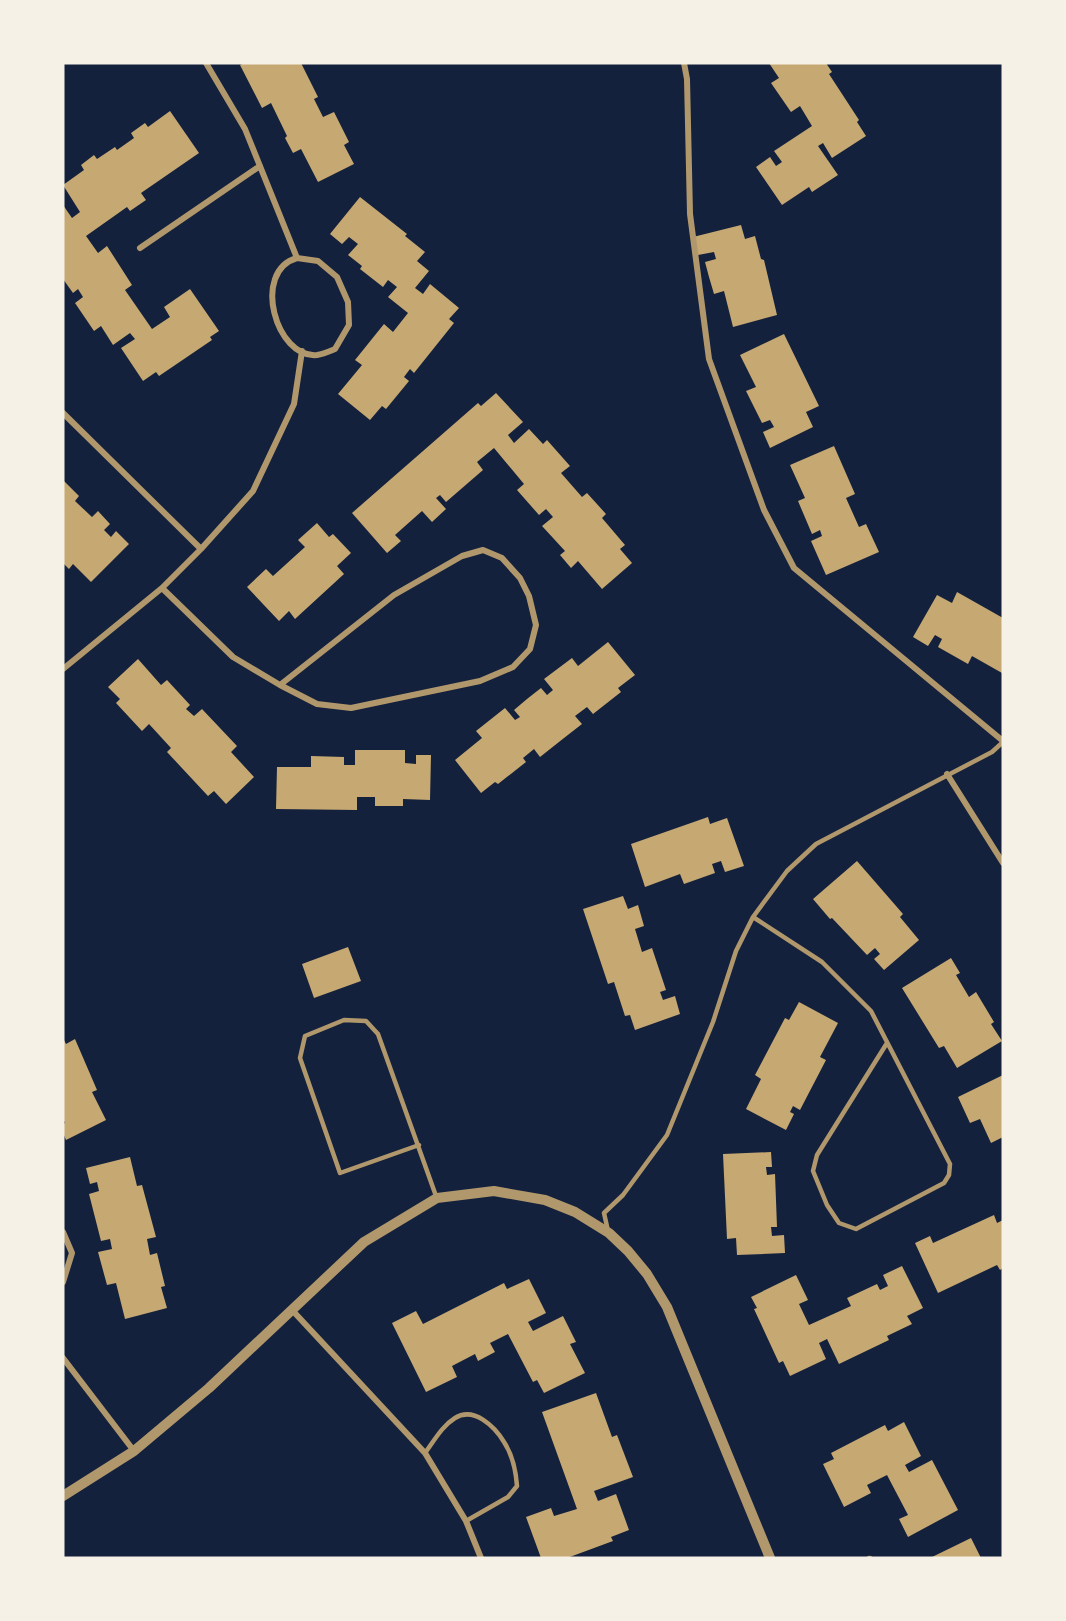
<svg xmlns="http://www.w3.org/2000/svg" width="1066" height="1621" font-family="'Varela Round',sans-serif">
	<rect width="100%" height="100%" fill="#14213d"/>
	<!-- building -->
	<path fill="#c6a872" d="M244,63H301L318,97L314,99L323,117L334,112L349,142L344,145L354,164L318,182L301,149L293,153L285,138L287,136L271,103L262,108L240,65Z
		M769,63H826L832,72L829,74L859,120L857,122L866,136L832,158L823,143L818,146L838,175L812,192L809,187L782,205L756,167L770,157L776,166L782,162L774,151L812,126L800,106L791,112L771,83L779,78Z
		M170,111L199,153L141,193L146,200L130,211L127,207L86,236L98,253L107,246L132,285L125,290L152,329L170,317L164,307L190,289L219,331L210,337L212,340L159,376L156,372L143,381L121,348L135,339L130,333L113,345L101,326L94,331L75,303L83,297L78,289L73,293L63,279V205L72,218L80,212L63,185L84,170L81,165L94,155L97,159L115,147L117,150L134,138L131,133L145,123L148,127Z
		M360,197L407,234L405,236L425,252L417,261L429,271L415,288L423,294L430,284L459,308L449,319L454,323L414,373L410,369L404,377L409,381L386,409L382,406L370,420L338,394L362,365L355,360L384,324L393,332L408,313L388,297L397,287L388,280L383,287L360,269L362,266L348,255L358,244L349,237L342,244L330,234Z
		M741,225L745,239L755,236L761,259L764,260L777,315L733,327L724,291L714,294L709,277L705,262L716,259L714,252L698,255L693,237Z
		M784,334L819,406L806,412L813,427L770,448L763,432L774,427L770,420L762,423L746,391L756,387L740,355Z
		M496,393L523,422L508,435L514,443L529,429L543,444L547,440L570,466L561,473L582,497L587,493L606,514L602,518L625,545L620,549L632,563L602,589L578,561L571,568L560,555L565,551L542,526L553,517L546,509L539,515L517,490L524,484L494,448L477,462L483,470L446,502L440,495L436,498L446,509L432,522L422,511L395,535L401,541L387,553L352,513L478,403L481,406Z
		M834,446L855,494L846,498L859,527L866,524L879,552L826,575L811,541L822,536L820,530L812,534L798,501L805,498L790,465Z
		M63,480L79,496L75,501L92,517L98,511L110,524L104,530L111,537L116,531L129,544L91,582L73,564L69,569L63,563Z
		M317,523L329,537L333,534L351,553L337,566L344,574L295,619L289,611L279,621L247,587L266,569L273,576L305,547L298,540Z
		M957,592L1003,618L1002,673L972,656L968,664L938,647L942,639L935,635L928,646L913,637L937,595L952,603Z
		M608,642L635,675L618,688L621,692L593,714L587,707L575,716L582,724L564,738L540,757L534,749L523,758L526,762L498,784L495,782L481,793L455,760L482,738L476,731L505,708L515,720L520,717L514,710L527,699L541,688L547,695L553,690L544,679L572,658L578,666Z
		M138,659L161,685L167,680L190,705L186,709L194,716L202,709L237,746L231,752L254,777L226,804L214,791L208,796L167,752L171,748L149,724L142,731L116,703L120,699L108,687Z
		M355,750H405V763L416,764V755H431L430,800L403,799V806H375V797H357V810L276,809L277,767H311V756L344,757V765H355Z
		M708,817L710,824L727,818L744,866L725,872L721,861L712,864L715,873L684,884L680,874L645,887L631,844Z
		M857,861L903,914L900,917L919,940L884,970L874,959L880,954L875,948L867,955L832,918L830,919L813,899Z
		M623,896L628,909L638,905L644,926L635,929L642,952L652,948L666,990L660,992L663,1000L675,996L680,1014L635,1030L630,1015L625,1016L614,982L608,984L583,909Z
		M348,947L361,981L314,998L302,964Z
		M951,958L960,973L956,975L969,997L976,992L994,1022L991,1024L1002,1041L957,1068L944,1046L939,1048L902,988Z
		M799,1002L838,1023L820,1057L826,1060L800,1110L793,1106L790,1112L794,1114L786,1130L746,1109L761,1079L755,1075L785,1018L789,1020Z
		M63,1038L66,1044L75,1039L97,1090L92,1092L106,1120L66,1140L63,1133V1124L65,1123L63,1119Z
		M1003,1075V1137L991,1143L980,1119L970,1123L958,1097Z
		M771,1152L772,1167H766L767,1175L775,1174L777,1227H771L772,1236L784,1235L785,1253L737,1255L736,1238L727,1239L723,1154Z
		M130,1157L137,1186L142,1185L156,1237L147,1239L150,1255L157,1253L165,1286L161,1287L167,1308L125,1319L116,1283L107,1285L98,1252L112,1249L110,1239L101,1241L89,1194L99,1191L97,1182L90,1184L86,1168Z
		M994,1215L997,1223L1003,1220V1268L1000,1270L997,1265L938,1293L915,1243L930,1236L933,1243Z
		M902,1266L923,1308L907,1316L912,1324L887,1336L889,1340L839,1364L827,1339L819,1343L826,1359L790,1376L783,1361L779,1363L754,1309L757,1308L751,1297L796,1275L808,1300L799,1304L809,1325L851,1306L847,1298L877,1284L880,1290L888,1286L883,1275Z
		M529,1279L546,1313L528,1322L533,1331L563,1316L576,1342L570,1344L585,1373L544,1393L537,1380L533,1382L508,1334L490,1343L495,1352L478,1361L475,1354L452,1366L457,1377L426,1392L392,1323L416,1311L423,1324L504,1283L507,1289Z
		M596,1393L612,1437L617,1435L633,1477L594,1491L598,1501L616,1494L629,1530L611,1537L613,1541L567,1558H541L526,1517L551,1508L554,1516L577,1509L542,1412Z
		M904,1422L921,1456L905,1465L909,1472L932,1460L958,1510L908,1537L899,1519L908,1515L887,1475L867,1485L871,1493L844,1507L823,1464L834,1459L831,1453L885,1425L888,1431Z
		M971,1538L981,1558H930Z"/>
	<g fill="none" stroke-linecap="round" stroke-linejoin="round">
		<!-- service -->
		<path stroke="#b1986c" stroke-width="4.5" d="M753,917L822,962L871,1011L950,1164L949,1175L944,1183L856,1229L839,1223L827,1205L813,1171L817,1155L887,1043
			M419,1145L340,1173L300,1058L305,1036L344,1020L366,1021L378,1034L436,1196
			M608,1231L604,1213L623,1195L667,1135L713,1022L736,951L753,917L787,871L816,844L992,752L1003,742
			M425,1453C434,1441 442,1426 455,1418C474,1406 495,1427 504,1442C512,1454 516,1472 517,1486L508,1497L466,1521
			M869,1558H870"/>
		<!-- minor -->
		<path stroke="#b1986c" stroke-width="6" d="M206,63L245,129L297,258
			M684,63L687,79L690,214L709,359L764,510L794,568L1003,741
			M140,248L260,166
			M297,258L318,261L337,277L348,302L349,325L335,349C330,351 323,354 317,355C276,359 251,271 297,258Z
			M63,413L201,549
			M483,550L502,558L520,578L529,596L536,625L530,649L513,667L480,681L351,708L317,704L280,685L394,595L462,556Z
			M162,588L233,657L280,685
			M63,669L162,588L201,549L253,491L294,404L302,351
			M947,774L1003,863
			M63,1232L72,1253L63,1282
			M292,1310L425,1453L466,1521L481,1558
			M63,1358L134,1451"/>
		<!-- tertiary -->
		<path stroke="#b1986c" stroke-width="10" d="M63,1496L134,1451L209,1388L364,1242L437,1198L494,1191L545,1200L575,1212L609,1233L628,1251L647,1274L667,1307L770,1558"/>
	</g>
	<!-- border -->
	<rect width="1066" height="1621" fill="none" stroke="#f6f1e7" stroke-width="129"/>
</svg>
